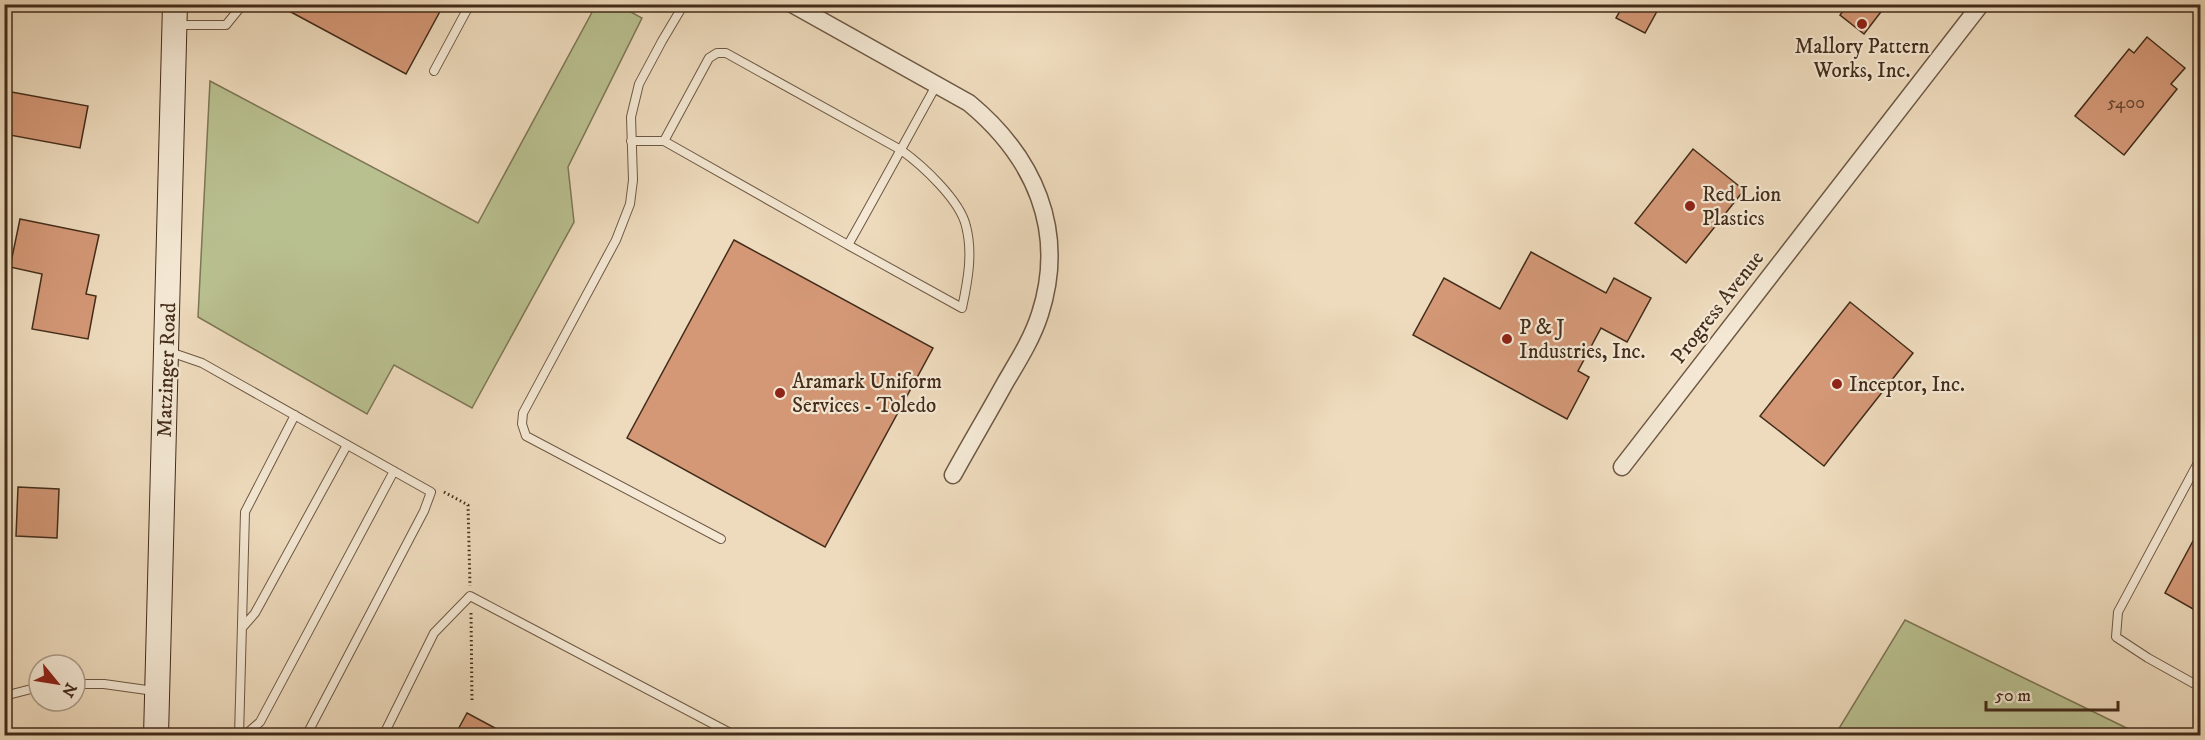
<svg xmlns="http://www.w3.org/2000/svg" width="2205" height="740" font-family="'IM FELL DW Pica',serif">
	<rect width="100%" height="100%" fill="#eedbbd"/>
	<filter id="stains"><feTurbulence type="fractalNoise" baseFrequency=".00333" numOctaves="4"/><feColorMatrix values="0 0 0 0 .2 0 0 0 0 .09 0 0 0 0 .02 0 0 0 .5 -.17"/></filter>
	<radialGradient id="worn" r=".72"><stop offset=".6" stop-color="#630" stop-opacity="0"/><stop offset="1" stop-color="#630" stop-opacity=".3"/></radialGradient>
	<!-- green -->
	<path fill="#b9c090" stroke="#7e7655" stroke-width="1.5" d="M596,5H618L642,18L568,167L574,222L472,408L394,365L367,414L198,317L210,81L478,223Z
		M1905,620L2141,735H1835Z"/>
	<!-- building -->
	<path fill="#d49877" stroke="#432c1a" stroke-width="1.5" d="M276,4H444L406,74Z
		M1624,4H1661L1645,33L1616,18Z
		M1848,4H1887L1864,34L1840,15Z
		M2147,37L2185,68L2171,84L2177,89L2124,155L2075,116L2129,49L2134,53Z
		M6,91L88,106L80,148L4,134Z
		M1693,149L1744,190L1686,263L1635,223Z
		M20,219L99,235L86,294L96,296L88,339L32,329L42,274L10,267Z
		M734,240L933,348L825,547L627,438Z
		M1531,252L1606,293L1614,278L1651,298L1627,342L1601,328L1578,371L1589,377L1567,419L1413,335L1444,278L1500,309Z
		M1850,302L1913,353L1824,466L1760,416Z
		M18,487L59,489L57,538L16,536Z
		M2200,528V613L2165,593Z
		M467,713L508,735H455Z"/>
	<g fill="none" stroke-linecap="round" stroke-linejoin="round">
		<defs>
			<path id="lane" d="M684,4L662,41L639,84L631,117L633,180L630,204L616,240L523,413L522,424L526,436L721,539
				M178,25H226L243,4
				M434,71L470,4
				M631,141H664
				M848,245L664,141L709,58L717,53H726L901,150C922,165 960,200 966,226C973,253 968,280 962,308L848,245C878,192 907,138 937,84
				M170,352L202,363L431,492L424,511L306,736
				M2200,459L2118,612L2116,637L2148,658L2200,687
				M242,628L255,613L347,445
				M75,684H104L154,691
				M4,696L39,687
				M239,736L245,512L295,415
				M244,736L260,722L394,471
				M383,736L434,633L470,596L736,736"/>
			<path id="street" d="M792,4L969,103C1034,157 1067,230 1040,314C1032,339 1018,361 1005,383C988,414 970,444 953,475
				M1622,467L1981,4"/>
			<path id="secondary" d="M156,736L175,4"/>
		</defs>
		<!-- lane casing -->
		<use href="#lane" stroke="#6e5843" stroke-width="10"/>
		<!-- street casing -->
		<use href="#street" stroke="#6e5843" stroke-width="19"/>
		<!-- secondary casing -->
		<use href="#secondary" stroke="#432c1a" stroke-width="26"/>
		<!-- path -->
		<path stroke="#432c1a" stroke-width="3" stroke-dasharray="1.5 3" stroke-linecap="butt" d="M444,492L468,505L470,586
			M471,613L472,703"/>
		<!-- lane -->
		<use href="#lane" stroke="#f4e8d4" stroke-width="8"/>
		<!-- street -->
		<use href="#street" stroke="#f4e8d4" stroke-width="16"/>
		<!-- secondary -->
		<use href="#secondary" stroke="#f4e8d4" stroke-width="24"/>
	</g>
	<!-- markers -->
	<g fill="#8f2418" stroke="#f4e8d4" stroke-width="2">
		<circle cx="1862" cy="24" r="6"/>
		<circle cx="1690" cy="206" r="6"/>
		<circle cx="1507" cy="339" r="6"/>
		<circle cx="1837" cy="384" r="6"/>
		<circle cx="780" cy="393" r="6"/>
	</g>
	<g text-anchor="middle" stroke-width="4.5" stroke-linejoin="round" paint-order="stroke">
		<!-- number labels -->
		<g font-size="18" fill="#674731">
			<text x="2126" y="108">5400</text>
		</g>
		<!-- poi labels -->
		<g font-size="21" fill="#432c1a" stroke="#f4e8d4" text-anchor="start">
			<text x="1862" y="53" text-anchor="middle">Mallory Pattern<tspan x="1862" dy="24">Works, Inc.</tspan></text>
			<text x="1702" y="201">Red Lion<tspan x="1702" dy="24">Plastics</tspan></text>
			<text x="1519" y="334">P &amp; J<tspan x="1519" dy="24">Industries, Inc.</tspan></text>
			<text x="792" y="388">Aramark Uniform<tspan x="792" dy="24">Services - Toledo</tspan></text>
			<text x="1849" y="391">Inceptor, Inc.</text>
		</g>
		<!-- street labels -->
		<g font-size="21" fill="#432c1a" stroke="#f4e8d4">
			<text transform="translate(1717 307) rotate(-52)" y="7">Progress Avenue</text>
			<text transform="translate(166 370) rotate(-88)" y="7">Matzinger Road</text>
		</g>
	</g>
	<!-- margin -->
	<rect width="2205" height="740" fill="none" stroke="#eedbbd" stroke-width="24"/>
	<rect x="6" y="6" width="2193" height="728" fill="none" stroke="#432c1a" stroke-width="3"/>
	<rect x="12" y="12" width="2181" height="716" fill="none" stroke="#432c1a" stroke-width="1.5"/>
	<!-- north arrow -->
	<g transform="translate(57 683) rotate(120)"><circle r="28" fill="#f4e8d4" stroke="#ad9d8a" stroke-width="1.5"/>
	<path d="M0-4.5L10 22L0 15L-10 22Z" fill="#8f2418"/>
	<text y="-9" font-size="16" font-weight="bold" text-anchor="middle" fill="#432c1a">N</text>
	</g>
	<!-- scale -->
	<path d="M1986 701v9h132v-9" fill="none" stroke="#432c1a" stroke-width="3"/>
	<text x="1995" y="701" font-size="18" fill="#432c1a" stroke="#f4e8d4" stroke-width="4.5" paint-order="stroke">50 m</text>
	<rect width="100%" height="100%" filter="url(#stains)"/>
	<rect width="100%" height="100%" fill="url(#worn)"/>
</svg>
